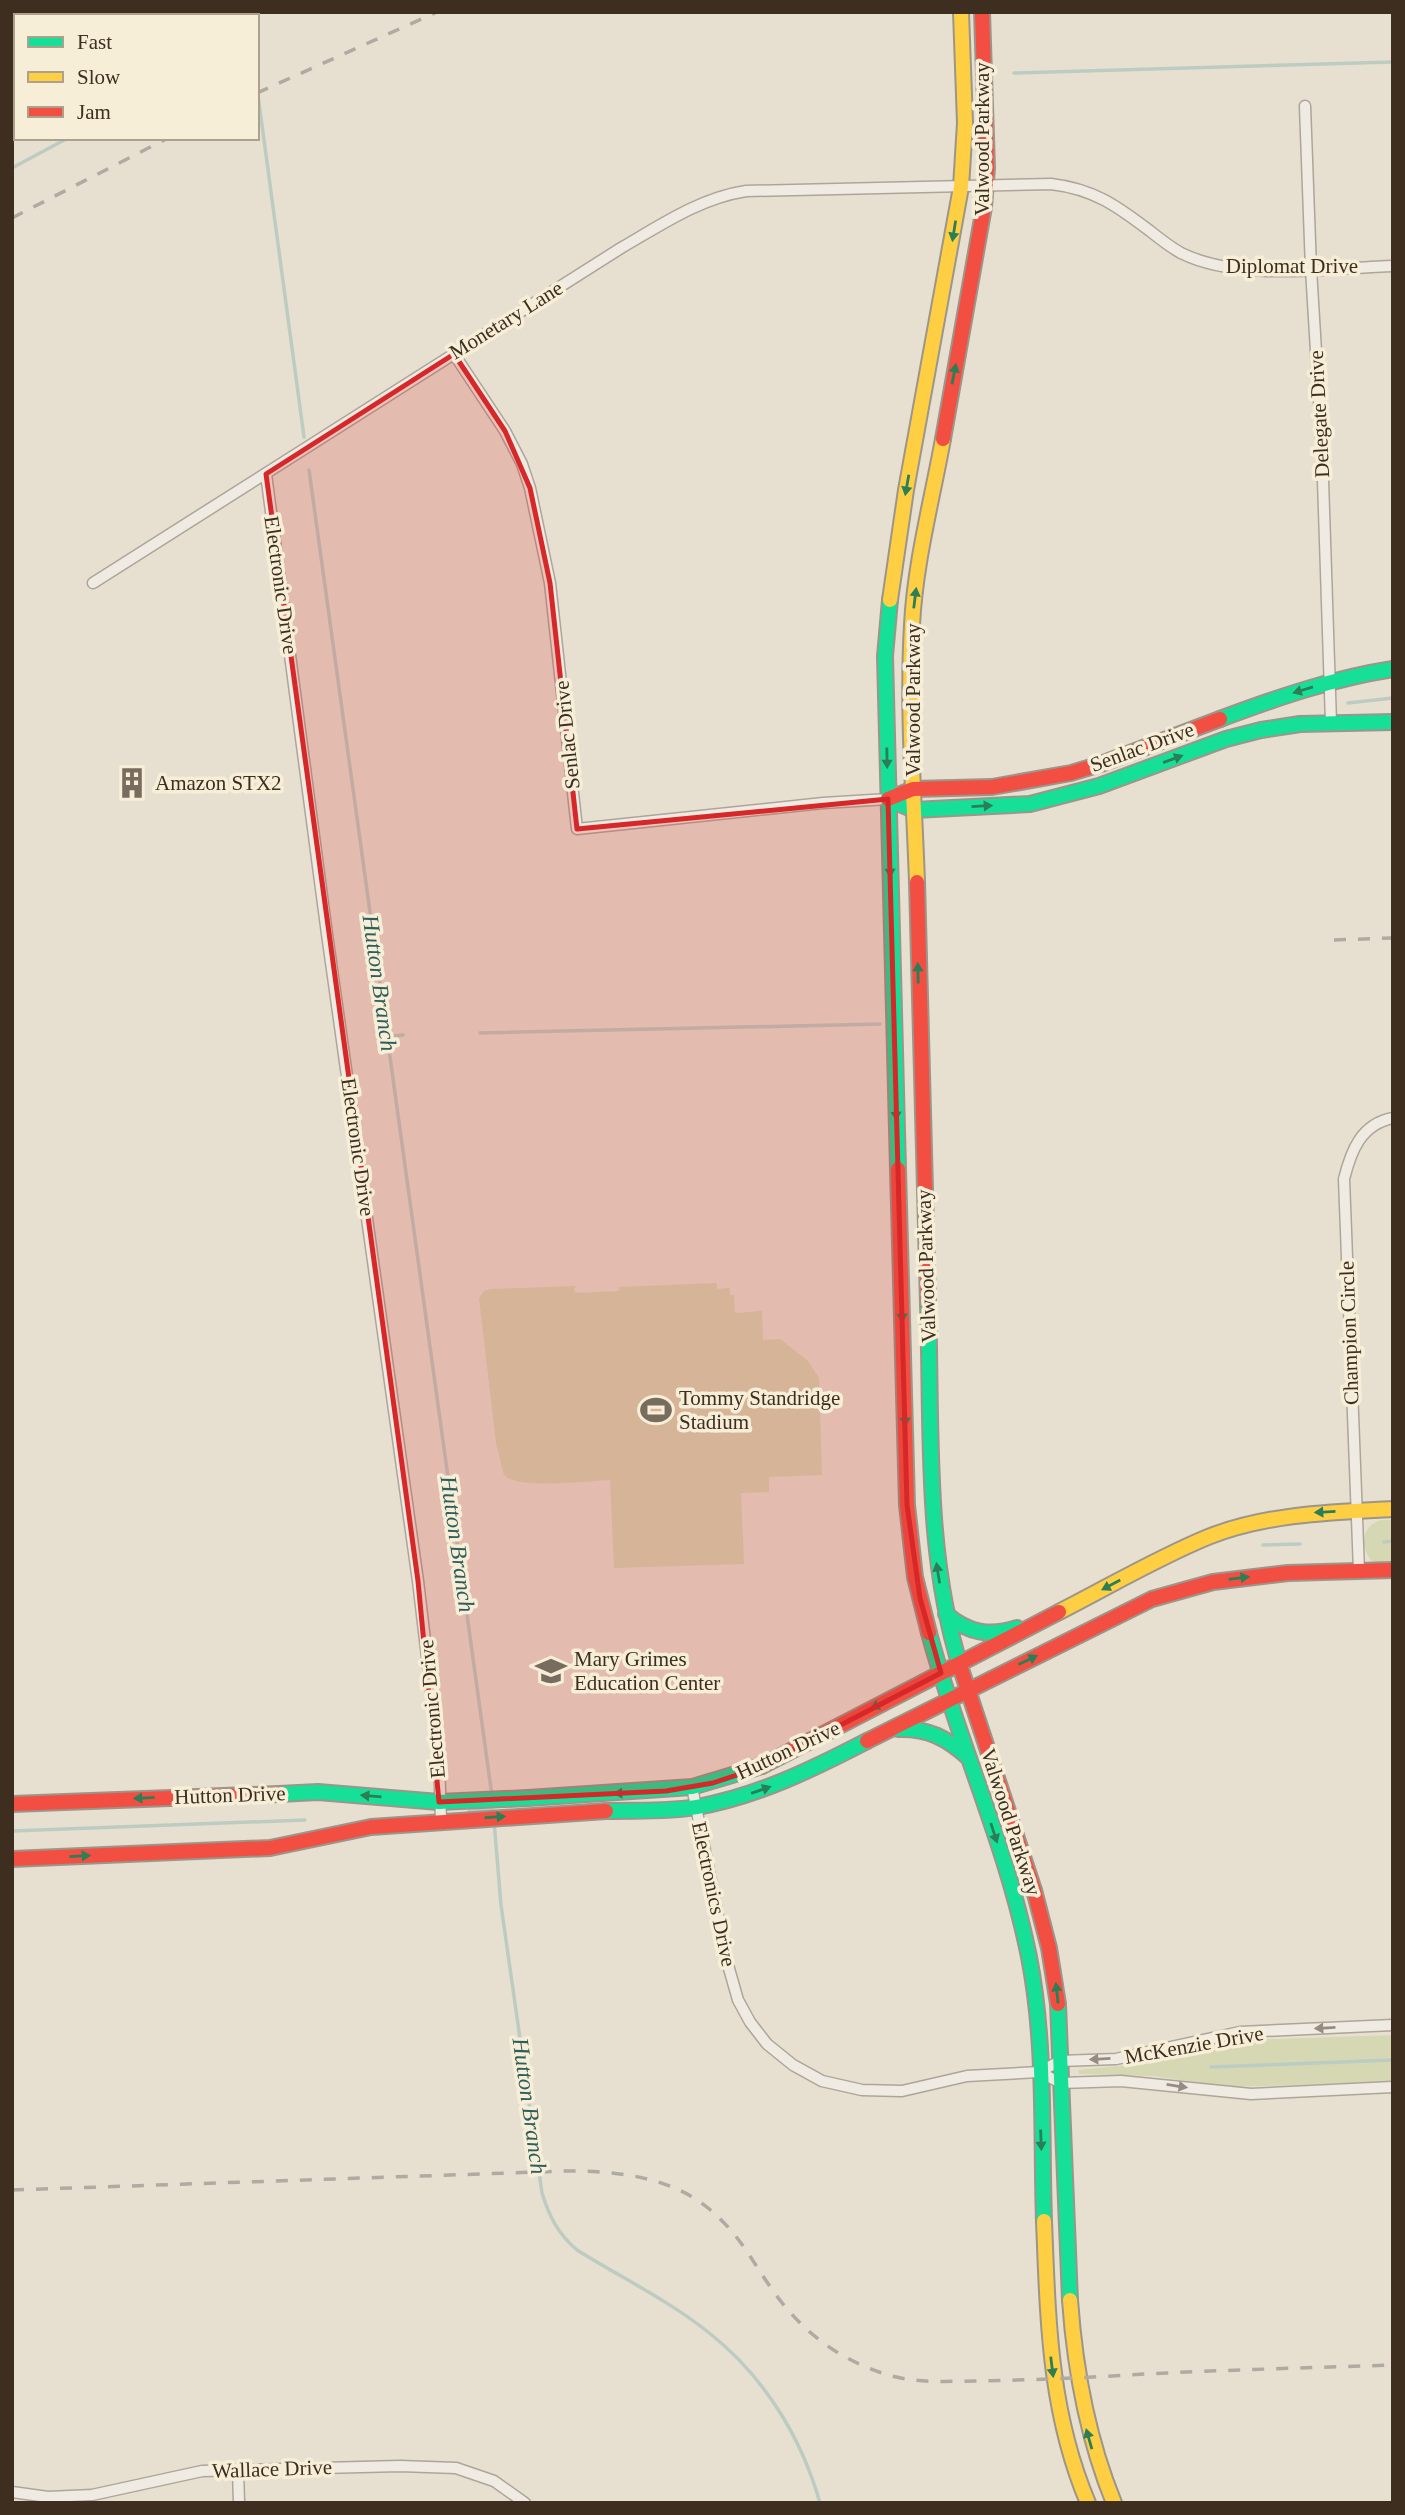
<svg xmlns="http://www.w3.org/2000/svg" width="1405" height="2515" font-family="'Times New Roman',serif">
	<rect width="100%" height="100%" fill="#e7e0d1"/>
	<!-- green -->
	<path fill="#d6d7b3" d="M717,1283V1289L730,1288V1295H734L735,1313L762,1311L763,1340L780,1339L808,1361L819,1378L822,1475L769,1477V1492L741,1493L744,1564L614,1568L610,1480C588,1481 518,1490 504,1475L496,1443L479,1298L484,1291L490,1289L577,1286L574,1288L575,1293L619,1291V1287Z
		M1381,1520H1393V1565H1377C1360,1554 1358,1527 1381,1520Z
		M1393,2035V2082L1227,2087L1153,2076L1079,2074L1078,2070L1157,2062L1214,2045L1246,2040Z"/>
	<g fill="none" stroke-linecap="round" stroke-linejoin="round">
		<!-- stream -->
		<path stroke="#bcccc2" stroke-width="3.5" d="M1014,73L1393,62
			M257,88L304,437
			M12,168L68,138
			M309,470L492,1796
			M1348,703L1393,698
			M480,1033L880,1024
			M388,1042L393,1036L403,1035
			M1384,1542L1393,1541
			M1263,1545L1300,1544
			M469,1811L493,1810
			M494,1821L501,1905L542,2193C549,2216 558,2234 577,2250C620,2277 668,2300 708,2332C763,2375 801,2436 820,2503
			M12,1831L305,1820
			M1211,2067L1393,2060"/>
		<defs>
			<path id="street" d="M1305,106L1311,269L1322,450L1331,723
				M454,354L505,431L522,464L530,488L550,583L577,829L823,803L888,799
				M266,474L327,934L418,1581L439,1758L441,1821
				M93,583L621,248C661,225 700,198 746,191L1051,184C1094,189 1117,206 1150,231C1160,239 1170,247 1181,253C1239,282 1329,268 1393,266
				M1359,1571L1344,1179C1351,1151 1361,1124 1393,1118
				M692,1787L728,1965L738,2000L750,2022L767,2044L793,2065L822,2081L862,2090L902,2091L967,2076L1039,2072L1060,2061L1116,2059L1240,2032L1393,2025
				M1039,2072L1061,2083L1121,2081L1251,2094L1393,2087
				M238,2470L239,2503
				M12,2492L48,2497L92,2495L202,2471L400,2466L456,2468L494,2481L525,2503"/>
			<path id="fast" d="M149,16L160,12
				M890,600L885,656L898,1169
				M1220,719C1276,698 1334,678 1393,669
				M888,799L914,810L1030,804L1099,786L1226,739L1261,730L1300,724L1393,722
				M928,1304C932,1425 924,1553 961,1669
				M946,1614C968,1633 990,1637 1017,1628
				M929,1633C958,1742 1007,1846 1029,1957C1046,2043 1041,2134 1044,2221
				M898,1729C928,1728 947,1738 969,1758
				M279,1794L318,1792L439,1802L528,1798L692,1787L762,1766
				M606,1811C636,1810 668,1812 697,1807C758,1796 813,1769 867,1741
				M1058,2004L1070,2300"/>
			<path id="slow" d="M12,67L16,65
				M890,600L906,490L961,187L965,123L961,12
				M917,882C914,797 907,710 912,625C915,563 932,500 943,439
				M1059,1612C1108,1587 1157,1558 1208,1537C1266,1514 1331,1512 1393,1509
				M1044,2221C1048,2319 1049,2411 1088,2503
				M1070,2300C1075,2371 1087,2437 1114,2503"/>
			<path id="jam" d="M55,16L63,12
				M12,34L16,33
				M943,439L984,207L987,168L982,12
				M888,799L913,789L992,787L1071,773L1101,764L1220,719
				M917,882L928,1304
				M898,1169L907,1505L915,1577L929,1633
				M961,1669L1034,1890L1049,1948L1058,2004
				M867,1741L1152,1599L1213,1582L1288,1573L1393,1570
				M762,1766L1059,1612
				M12,1804L279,1794
				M12,1859L270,1848L371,1827L606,1811"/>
		</defs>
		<!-- street casing -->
		<use href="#street" stroke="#ada599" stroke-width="13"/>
		<!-- fast casing -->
		<use href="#fast" stroke="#9c958a" stroke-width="18"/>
		<!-- slow casing -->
		<use href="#slow" stroke="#9c958a" stroke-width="18"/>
		<!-- jam casing -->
		<use href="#jam" stroke="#9c958a" stroke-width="18"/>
		<!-- street -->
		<use href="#street" stroke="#efebe3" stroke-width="10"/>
		<!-- fast -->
		<use href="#fast" stroke="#16e098" stroke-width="14"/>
		<!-- slow -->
		<use href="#slow" stroke="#ffcf43" stroke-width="14"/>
		<!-- jam -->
		<use href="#jam" stroke="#f24e42" stroke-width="14"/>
		<!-- rail -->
		<path stroke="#afaaa2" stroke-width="3.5" stroke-dasharray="12 12" stroke-linecap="butt" d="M257,93L437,12
			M12,218L168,138
			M1334,940L1393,938
			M1392,1305H1393
			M1392,1319H1393
			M12,2190L567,2171C615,2171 669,2176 708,2208C741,2235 752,2262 776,2295C805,2334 839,2359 885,2374C915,2384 948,2381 980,2381C1029,2380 1078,2378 1128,2375C1216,2370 1305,2368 1393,2365"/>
	</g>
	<!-- one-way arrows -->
	<defs><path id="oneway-solid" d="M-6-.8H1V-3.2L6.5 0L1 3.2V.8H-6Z" transform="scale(1.75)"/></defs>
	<g fill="#2b7e56">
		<use href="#oneway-solid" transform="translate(954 231) rotate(99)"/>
		<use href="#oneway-solid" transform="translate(954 374) rotate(-79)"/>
		<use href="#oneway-solid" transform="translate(907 485) rotate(100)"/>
		<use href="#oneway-solid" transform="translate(915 598) rotate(-83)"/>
		<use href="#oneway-solid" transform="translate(1303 690) rotate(163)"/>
		<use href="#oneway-solid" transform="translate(887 758) rotate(89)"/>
		<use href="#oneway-solid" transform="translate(1173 759) rotate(-20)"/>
		<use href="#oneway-solid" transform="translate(982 806) rotate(-3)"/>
		<use href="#oneway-solid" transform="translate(890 867) rotate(88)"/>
		<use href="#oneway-solid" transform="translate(918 973) rotate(-91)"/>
		<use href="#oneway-solid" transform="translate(896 1110) rotate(88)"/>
		<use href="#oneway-solid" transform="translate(902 1312) rotate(88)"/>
		<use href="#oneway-solid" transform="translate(905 1416) rotate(88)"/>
		<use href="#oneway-solid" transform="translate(1325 1512) rotate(177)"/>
		<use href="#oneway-solid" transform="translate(938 1573) rotate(-99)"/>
		<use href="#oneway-solid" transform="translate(1239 1578) rotate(-7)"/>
		<use href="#oneway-solid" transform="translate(1111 1585) rotate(152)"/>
		<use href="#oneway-solid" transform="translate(1028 1660) rotate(-26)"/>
		<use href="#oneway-solid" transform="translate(880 1704) rotate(152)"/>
		<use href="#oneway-solid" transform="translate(761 1790) rotate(-19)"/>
		<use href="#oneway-solid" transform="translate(624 1793) rotate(177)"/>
		<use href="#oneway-solid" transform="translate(371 1796) rotate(-175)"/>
		<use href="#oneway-solid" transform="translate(144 1798) rotate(177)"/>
		<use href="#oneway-solid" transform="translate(495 1817) rotate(-4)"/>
		<use href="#oneway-solid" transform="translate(994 1833) rotate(72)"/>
		<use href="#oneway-solid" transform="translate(80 1856) rotate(-3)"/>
		<use href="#oneway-solid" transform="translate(1057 1993) rotate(-96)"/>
		<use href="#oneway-solid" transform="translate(1041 2140) rotate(88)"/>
		<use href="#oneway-solid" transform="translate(1052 2367) rotate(83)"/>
		<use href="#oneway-solid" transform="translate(1089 2439) rotate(-106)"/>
	</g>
	<g fill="#968c82">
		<use href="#oneway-solid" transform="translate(1325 2028) rotate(177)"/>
		<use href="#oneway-solid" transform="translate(1100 2059) rotate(177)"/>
		<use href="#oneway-solid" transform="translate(1177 2086) rotate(9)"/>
	</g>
	<!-- marked area -->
	<path fill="#d62828" fill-opacity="0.2" stroke="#d62828" stroke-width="5" stroke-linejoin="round" d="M454,354L505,431L530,488L550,583L577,829L888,799L907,1505L920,1598L941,1673L758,1768L713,1783L666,1791L439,1802L418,1581L266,474Z"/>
	<!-- icons -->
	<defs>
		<symbol id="building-bare" viewBox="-9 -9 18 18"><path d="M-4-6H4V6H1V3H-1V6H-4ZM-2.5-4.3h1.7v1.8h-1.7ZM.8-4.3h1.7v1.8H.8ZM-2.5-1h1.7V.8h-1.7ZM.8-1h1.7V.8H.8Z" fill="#786c5e" stroke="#f7eed8" stroke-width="2.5" paint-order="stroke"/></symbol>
		<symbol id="stadium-bare" viewBox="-9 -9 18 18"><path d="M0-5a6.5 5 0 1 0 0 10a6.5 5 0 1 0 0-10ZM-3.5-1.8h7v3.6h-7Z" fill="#786c5e" stroke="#f7eed8" stroke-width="2.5" paint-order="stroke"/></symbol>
		<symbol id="school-bare" viewBox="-9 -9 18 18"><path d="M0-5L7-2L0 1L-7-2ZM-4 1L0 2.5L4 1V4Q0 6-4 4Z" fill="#786c5e" stroke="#f7eed8" stroke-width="2.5" paint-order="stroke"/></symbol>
	</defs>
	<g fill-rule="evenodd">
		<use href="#building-bare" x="110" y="761" width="44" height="44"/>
		<use href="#stadium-bare" x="634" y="1388" width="44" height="44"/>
		<use href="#school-bare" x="529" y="1649" width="44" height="44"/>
	</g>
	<g text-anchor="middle" stroke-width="7" stroke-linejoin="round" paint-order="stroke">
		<!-- street labels -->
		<g font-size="21" fill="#3d2e20" stroke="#f7eed8">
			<text transform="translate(982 139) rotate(-90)" y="7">Valwood Parkway</text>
			<text x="1292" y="273">Diplomat Drive</text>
			<text transform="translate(506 320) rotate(-32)" y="7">Monetary Lane</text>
			<text transform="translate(1319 414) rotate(-93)" y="7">Delegate Drive</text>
			<text transform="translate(281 585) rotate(82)" y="7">Electronic Drive</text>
			<text transform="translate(913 700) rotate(-90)" y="7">Valwood Parkway</text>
			<text transform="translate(567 735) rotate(-96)" y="7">Senlac Drive</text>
			<text transform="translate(1142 747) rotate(-20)" y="7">Senlac Drive</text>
			<text transform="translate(358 1147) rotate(82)" y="7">Electronic Drive</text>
			<text transform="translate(926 1266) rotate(-92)" y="7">Valwood Parkway</text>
			<text transform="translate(1349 1333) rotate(-92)" y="7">Champion Circle</text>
			<text transform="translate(432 1709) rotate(-95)" y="7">Electronic Drive</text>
			<text transform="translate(788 1750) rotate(-25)" y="7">Hutton Drive</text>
			<text transform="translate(230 1795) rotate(-2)" y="7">Hutton Drive</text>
			<text transform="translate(1011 1822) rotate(72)" y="7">Valwood Parkway</text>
			<text transform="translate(714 1894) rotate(78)" y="7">Electronics Drive</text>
			<text transform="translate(1194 2045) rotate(-10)" y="7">McKenzie Drive</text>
			<text transform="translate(272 2469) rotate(-2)" y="7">Wallace Drive</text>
		</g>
		<!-- poi labels -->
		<g font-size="21" fill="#3d2e20" stroke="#f7eed8" text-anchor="start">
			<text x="155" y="790">Amazon STX2</text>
			<text x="679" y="1405">Tommy Standridge<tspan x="679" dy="24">Stadium</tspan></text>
			<text x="574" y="1666">Mary Grimes<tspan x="574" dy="24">Education Center</tspan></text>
		</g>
		<!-- water labels -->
		<g font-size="23" font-style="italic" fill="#2f5d5a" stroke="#f7eed8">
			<text transform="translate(380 983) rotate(82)" y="8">Hutton Branch</text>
			<text transform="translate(458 1544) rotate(82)" y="8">Hutton Branch</text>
			<text transform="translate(530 2106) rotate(82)" y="8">Hutton Branch</text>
		</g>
	</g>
	<!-- border -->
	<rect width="1405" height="2515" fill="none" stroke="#3d2e20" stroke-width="28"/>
	<!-- legend -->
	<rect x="14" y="14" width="245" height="126" fill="#f7eed8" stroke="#ada18e" stroke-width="2"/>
	<rect x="28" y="37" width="35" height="10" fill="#16e098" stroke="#ada18e" stroke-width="2"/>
	<text x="77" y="49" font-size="21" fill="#3d2e20">Fast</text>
	<rect x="28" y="72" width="35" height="10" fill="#ffcf43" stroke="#ada18e" stroke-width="2"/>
	<text x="77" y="84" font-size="21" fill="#3d2e20">Slow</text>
	<rect x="28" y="107" width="35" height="10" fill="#f24e42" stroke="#ada18e" stroke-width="2"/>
	<text x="77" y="119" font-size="21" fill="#3d2e20">Jam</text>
</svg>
